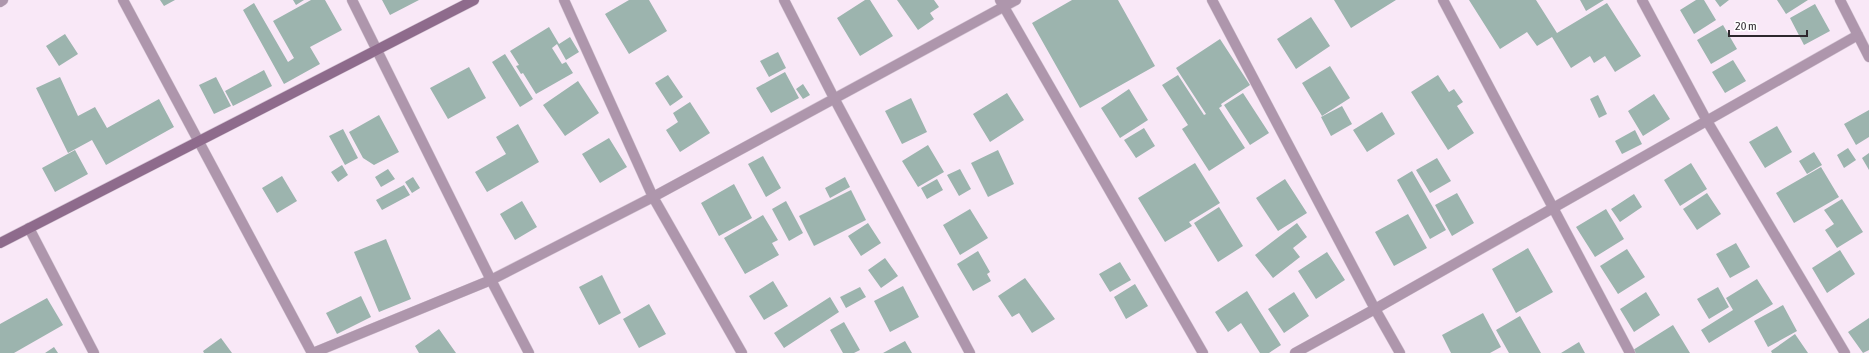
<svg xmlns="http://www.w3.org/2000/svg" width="1869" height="353" font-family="'Asap Condensed',sans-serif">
	<rect width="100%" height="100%" fill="#f9e8f7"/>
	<!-- building -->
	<path fill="#9cb4ae" d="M160,0H175L164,6Z
		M293,0H304L296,5Z
		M311,0H325L342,30L310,47L320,64L284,84L243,10L254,3L288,62L294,58L273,21Z
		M382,0H419L390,15Z
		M629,0H649L667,31L629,54L605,14Z
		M865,0H870L893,36L860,56L837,18Z
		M897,0H934L939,7L930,13L934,19L918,30Z
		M1072,0H1118L1155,66L1080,108L1032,23Z
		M1334,0H1396L1351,28Z
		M1469,0H1536L1557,33L1607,3L1641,56L1615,72L1605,56L1594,63L1590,56L1571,68L1552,37L1537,46L1527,32L1500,49Z
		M1580,0H1604L1586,11Z
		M1696,0H1704L1716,20L1694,34L1680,10Z
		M1715,0H1729L1720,7Z
		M1777,0H1808L1786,14Z
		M1815,4L1830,31L1804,45L1790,18Z
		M1311,17L1330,46L1296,69L1277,39Z
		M1723,25L1737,49L1711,64L1697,40Z
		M549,27L559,44L570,37L579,52L566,60L557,44L552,48L562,64L566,62L573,73L536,94L523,73L521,74L516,66L519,65L510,51Z
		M65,34L78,54L59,66L46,46Z
		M1220,39L1250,85L1221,104L1222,106L1219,108L1245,148L1209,171L1182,129L1188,125L1162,85L1178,75L1204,115L1206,114L1176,68Z
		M778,52L786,68L769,77L760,61Z
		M505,54L533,99L520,107L492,62Z
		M1733,60L1746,81L1725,93L1712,72Z
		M1330,66L1350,98L1322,116L1302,83Z
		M469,67L486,98L448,119L430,88Z
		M264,70L272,86L233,106L225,91Z
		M785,72L799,98L771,113L756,88Z
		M668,75L683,97L670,106L655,83Z
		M1438,75L1449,92L1454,89L1463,102L1457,106L1474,133L1448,150L1411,92Z
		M60,77L78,116L95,107L107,128L159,99L174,127L106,165L92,140L68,153L36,88Z
		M216,77L231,106L214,114L199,85Z
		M578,81L599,113L565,136L543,105Z
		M803,84L810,95L803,99L796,89Z
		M1129,89L1148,120L1120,138L1101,108Z
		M1007,93L1024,120L990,142L973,114Z
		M1243,93L1269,133L1250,145L1224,105Z
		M1654,94L1670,119L1643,136L1628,111Z
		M1598,95L1607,114L1599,118L1590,99Z
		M911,98L927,132L902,144L885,111Z
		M690,102L710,133L680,152L666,130L678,122L673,113Z
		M1342,106L1352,124L1331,136L1321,117Z
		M1869,110V137L1856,145L1844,124Z
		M1382,112L1395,134L1367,152L1353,130Z
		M379,115L399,152L374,165L363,158L349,132Z
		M518,124L539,162L487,192L475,172L506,154L496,137Z
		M1777,126L1792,152L1765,168L1749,142Z
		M1144,128L1155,146L1136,158L1124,140Z
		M343,129L358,158L345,165L329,136Z
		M1635,130L1642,144L1622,154L1615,141Z
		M609,138L627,167L600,183L582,154Z
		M928,145L944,172L918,187L902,161Z
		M1848,148L1856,160L1844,168L1837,155Z
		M75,150L88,174L55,192L42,168Z
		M998,150L1014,184L988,197L971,163Z
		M1814,152L1822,165L1807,174L1799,161Z
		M1869,153V170L1862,158Z
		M763,156L781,188L766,197L748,164Z
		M1437,158L1451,181L1430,193L1416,170Z
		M1195,163L1220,203L1189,222L1192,226L1165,242L1138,198Z
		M1691,163L1707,189L1680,206L1664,180Z
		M342,165L348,175L338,182L331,172Z
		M1821,167L1839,197L1794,223L1776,193Z
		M388,169L395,179L381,187L375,177Z
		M960,169L971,189L959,196L947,175Z
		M1412,171L1446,230L1430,239L1397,180Z
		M282,176L297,201L277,213L262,188Z
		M413,177L420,188L412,193L405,182Z
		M845,177L850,187L830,198L825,188Z
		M937,179L943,190L927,199L921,188Z
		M1285,179L1307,213L1278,231L1256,198Z
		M734,184L752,218L719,236L701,203Z
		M404,185L410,195L382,210L376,200Z
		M851,190L866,220L814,246L799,216Z
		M1457,193L1474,223L1452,236L1435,205Z
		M1707,193L1721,214L1697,230L1683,209Z
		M1634,194L1642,207L1620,222L1611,209Z
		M1842,199L1863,232L1837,248L1825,230L1834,224L1824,210Z
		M522,201L537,227L515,240L500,214Z
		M786,201L803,233L789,241L772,209Z
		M1219,207L1243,246L1218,262L1194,223Z
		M970,209L988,238L960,255L943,225Z
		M1606,209L1624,239L1595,257L1576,227Z
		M1408,214L1427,248L1394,266L1375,232Z
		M763,215L778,240L772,243L779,255L745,274L724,238Z
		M868,223L881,243L861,256L848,236Z
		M1297,223L1307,237L1293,248L1300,257L1273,278L1255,255Z
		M386,239L411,299L379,312L354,252Z
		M1736,243L1750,267L1730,278L1716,254Z
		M1528,248L1553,292L1516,313L1492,269Z
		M1627,249L1645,277L1618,294L1600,266Z
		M1840,250L1855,274L1827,293L1812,268Z
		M978,251L990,272L987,274L991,281L973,291L957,264Z
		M1327,252L1345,280L1316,299L1298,271Z
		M885,258L898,276L881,288L868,270Z
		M1120,262L1131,280L1110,292L1099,274Z
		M602,275L621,313L599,325L579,287Z
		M1025,278L1055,319L1032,333L1019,313L1012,317L998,296Z
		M1757,279L1773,304L1709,343L1701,330L1733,310L1726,298Z
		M773,281L788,306L764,320L749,296Z
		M1135,284L1148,306L1126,319L1114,297Z
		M903,286L919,317L890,332L874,301Z
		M860,287L866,297L846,308L840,297Z
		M1718,287L1729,307L1709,319L1697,299Z
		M1247,291L1281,345L1269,353H1260L1241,323L1228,332L1215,312Z
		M1294,292L1309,316L1284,333L1268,309Z
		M1646,292L1660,315L1634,332L1620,309Z
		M361,296L371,317L337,334L326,313Z
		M830,297L839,312L784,348L774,333Z
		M47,298L63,325L14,353H0V324Z
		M649,304L666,334L639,348L623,319Z
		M1783,305L1797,331L1768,347L1754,321Z
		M1483,313L1501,347L1490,353H1451L1442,335Z
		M1520,316L1541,353H1509L1496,330Z
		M1869,318V350L1863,353L1848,332Z
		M844,322L860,350L854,353H843L830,330Z
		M1673,325L1690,353H1635L1633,350Z
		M439,329L456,353H419L415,346Z
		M1795,334L1808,353H1772L1771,351Z
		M221,338L232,353H204L203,351Z
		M905,341L912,353H883Z
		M1579,342L1585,353H1561Z
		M54,347L58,353H45Z"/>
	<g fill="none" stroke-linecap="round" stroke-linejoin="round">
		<defs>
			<path id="street" d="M123,0L312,353
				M352,0L491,280L529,353
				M564,0L653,197L742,353
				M784,0L834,98L970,353
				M1000,0L1203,353
				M1212,0L1375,309L1400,353
				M1443,0L1630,353
				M1642,0L1707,121L1845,353
				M1840,0L1869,57
				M0,2L3,0
				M29,228L94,353
				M313,353L491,280L653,197L1016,0
				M1295,353L1375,309L1858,35"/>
			<path id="secondary" d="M0,243L474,0"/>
		</defs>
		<!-- street casing -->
		<use href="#street" stroke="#d4c5d3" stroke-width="11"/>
		<!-- secondary casing -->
		<use href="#secondary" stroke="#d4c5d3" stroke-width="11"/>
		<!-- street -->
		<use href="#street" stroke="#ae96ac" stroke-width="10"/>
		<!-- secondary -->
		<use href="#secondary" stroke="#8e6b8c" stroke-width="10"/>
	</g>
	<!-- scale -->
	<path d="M1729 30v6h78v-6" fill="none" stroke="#2d272d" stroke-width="2"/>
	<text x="1735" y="30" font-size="12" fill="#2d272d" stroke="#ffffff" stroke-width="3" paint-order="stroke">20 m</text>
</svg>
